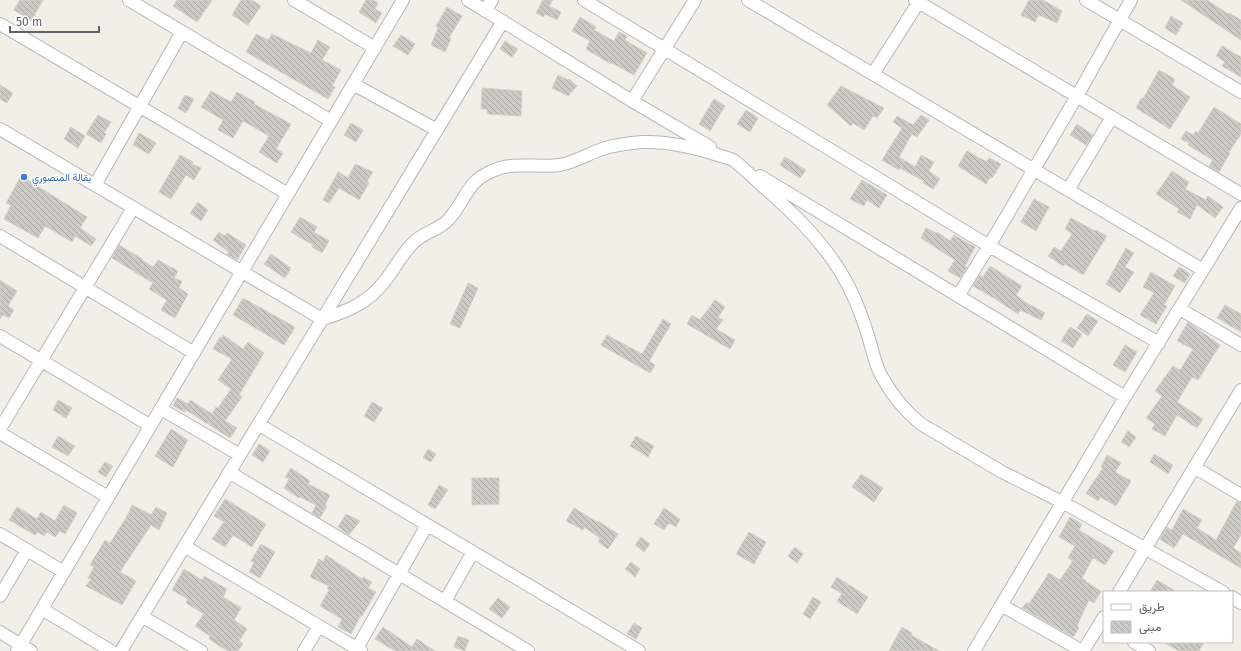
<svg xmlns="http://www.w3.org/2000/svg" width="1241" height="651" font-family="'Fira Sans',Vazirmatn,sans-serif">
	<defs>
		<pattern id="building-back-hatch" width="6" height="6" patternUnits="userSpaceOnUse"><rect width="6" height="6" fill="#cccac5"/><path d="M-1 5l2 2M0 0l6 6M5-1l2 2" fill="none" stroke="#a9a8a4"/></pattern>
	</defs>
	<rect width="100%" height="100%" fill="#f1efe8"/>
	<!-- building -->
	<path fill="url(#building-back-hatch)" stroke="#d6d1c6" d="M20,0H43L31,21L14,10Z
		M177,0H212L197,22L173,6Z
		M241,0H252L261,6L248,25L232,15Z
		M366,0H373L378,3L375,9L382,13L376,23L359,12Z
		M543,0H553L549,6L561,12L557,20L545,14L543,17L536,13Z
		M1029,0H1043L1062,11L1057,23L1039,15L1035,22L1021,15Z
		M1181,0H1207L1228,14L1229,13L1241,20V40Z
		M447,7L462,16L449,38L451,39L445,52L431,45L438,28L436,26Z
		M1171,16L1183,23L1176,35L1165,28Z
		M580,17L596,27L594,30L614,41L619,32L627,36L625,40L647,53L634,75L612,63L611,64L586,49L590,41L572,31Z
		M256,34L268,40L272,34L311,53L318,40L330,47L322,60L341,70L332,86L335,87L328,99L246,52Z
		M401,35L415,44L408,55L393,46Z
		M505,41L518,49L512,57L500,49Z
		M1222,46L1241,57V77L1222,66L1225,62L1216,56Z
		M1159,70L1175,79L1172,85L1190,97L1170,129L1136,108L1141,98L1143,99Z
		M558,75L568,80L569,79L577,86L568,96L552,88Z
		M0,85L13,93L7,103L0,99Z
		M841,86L884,108L877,118L873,116L864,130L853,123L851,126L827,105Z
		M482,88L522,91L521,116L487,114V109H481Z
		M211,91L231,102L237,92L255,102L254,104L291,124L276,149L283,153L277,163L259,152L269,136L243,121L233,138L218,130L223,120L201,107Z
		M185,95L194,99L186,113L178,108Z
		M714,99L725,106L710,131L699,124Z
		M1214,107L1241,124V134L1229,152L1230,153L1219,172L1209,166L1213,160L1188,145L1189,143L1181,139L1186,131L1193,135L1196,131L1198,133Z
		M746,110L758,118L750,132L737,124Z
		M98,115L111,122L104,133L106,134L101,143L86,134Z
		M921,115L929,120L917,137L912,134L899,157L915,167L921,155L934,162L929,171L940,179L933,189L923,183L924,181L900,168L899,170L882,160L902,128L893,122L897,116L913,125Z
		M351,123L363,130L356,142L344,135Z
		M1077,124L1093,135L1086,145L1070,135Z
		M71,127L85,136L78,148L64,139Z
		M139,133L156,143L149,154L133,145Z
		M967,151L987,162L989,158L1001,164L992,178L990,177L986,184L958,166Z
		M180,155L193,162L192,164L201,168L194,180L186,175L171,199L159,192Z
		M785,157L806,170L800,178L780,165Z
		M355,164L373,172L367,181L369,183L359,200L339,188L329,203L323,200L338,172L348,178Z
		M1172,171L1189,182L1185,189L1206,200L1208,196L1223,207L1215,218L1197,205L1190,219L1177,212L1179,209L1156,194Z
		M21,176L87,217L80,228L96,239L91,246L75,236L72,242L45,226L38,238L4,219L11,205L6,203Z
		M862,180L887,195L879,208L867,200L864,206L850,199Z
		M1034,199L1049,207L1036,231L1021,222Z
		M198,202L208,210L201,221L190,213Z
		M300,217L317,227L314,232L329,241L322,253L312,247L313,245L291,232Z
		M1071,218L1095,231L1096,230L1107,236L1083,275L1065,264L1063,266L1048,256L1054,247L1061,251L1072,234L1065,229Z
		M926,228L936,233L937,232L950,241L954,235L975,247L965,266L967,267L960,278L948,271L955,260L921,238Z
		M219,232L225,236L227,233L246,245L237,260L227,254L229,252L213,240Z
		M119,245L142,259V260L153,267L158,260L178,271L174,278L182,281L179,288L188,294L175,318L161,310L167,300L149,289L153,283L112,258Z
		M1126,248L1134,253L1125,267L1134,272L1120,293L1106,284Z
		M271,254L291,268L285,278L264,264Z
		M990,266L1022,286L1016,295L1025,302L1045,313L1041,320L1020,310L1018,314L994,298L973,286L980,275L983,277Z
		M1179,267L1190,274L1185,283L1173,276Z
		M1151,272L1175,286L1164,305L1167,306L1156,324L1140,315L1154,293L1143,287Z
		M0,280L17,291L8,306L14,310L9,318L3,315L0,319Z
		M468,283L478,288L460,328L450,324Z
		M243,298L295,327L284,345L233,315Z
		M715,300L725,307L718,317L723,320L716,329L735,340L730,349L687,324L692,315L700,320Z
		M1225,305L1241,314V332L1217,318Z
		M1087,314L1098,321L1088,336L1077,328Z
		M663,319L671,324L649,361L655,365L650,373L601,345L607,335L642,354Z
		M1188,322L1220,345L1198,380L1192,377L1177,402L1203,419L1197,428L1177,415L1165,436L1152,429L1155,424L1146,418L1162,396L1155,391L1173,366L1180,370L1193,349L1177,341Z
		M1070,327L1082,334L1073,348L1061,341Z
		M223,335L243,349L248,342L264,353L239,395L242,397L225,421L237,428L230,438L186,410L185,412L173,406L177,398L188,404L190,400L212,414L216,407L218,408L231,389L218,380L232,359L213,349L220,337L222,338Z
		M1125,345L1137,352L1125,372L1113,365Z
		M58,400L72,408L66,418L53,410Z
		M372,402L383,408L374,422L364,416Z
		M171,429L188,440L173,467L155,456Z
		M1128,431L1136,437L1129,447L1121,442Z
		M58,436L75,446L68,456L52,447Z
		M636,436L654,446L648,457L630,446Z
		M259,444L270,451L263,462L252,455Z
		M428,449L436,454L431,462L423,458Z
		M1154,454L1173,465L1168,474L1150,462Z
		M1107,455L1121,463L1115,472L1131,481L1116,506L1100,497L1098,501L1086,493L1103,468L1101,467Z
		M105,462L113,466L106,477L98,472Z
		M291,468L310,481L308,484L330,495L325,505L327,506L320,518L312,513L316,505L300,497L299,498L284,488L289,479L285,477Z
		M861,474L883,488L874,502L852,487Z
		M472,478H499V504L472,505Z
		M439,485L448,490L435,509L428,505Z
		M225,499L266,524L252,547L233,535L225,547L212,539L224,522L214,516Z
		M1237,501L1241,502V535L1233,548L1241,553V568L1183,534L1174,548L1160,539L1167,527L1172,530L1183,509L1202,520L1197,528L1216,540Z
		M64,505L77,513L65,534L60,531L55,537L47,532L44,536L38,532L35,535L9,520L17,507L37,519L41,512L55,521Z
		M132,505L151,515L156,507L167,513L159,530L151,525L120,572L136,581L122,605L86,586L91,579L88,578L94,567L90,565L105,540L110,543L126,518Z
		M574,508L597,522L598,521L618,534L608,549L598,542L600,538L584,527L583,530L566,521Z
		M664,508L680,519L676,527L669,523L664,530L654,524Z
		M346,514L360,521L349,535L338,527Z
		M1070,517L1082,524L1079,530L1114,551L1105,565L1093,558L1082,578L1086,581V582L1101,591L1094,603L1089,600L1077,626L1079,628L1073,637L1022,608L1027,602L1029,604L1049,573L1060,580L1073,561L1068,558L1075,546L1059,537Z
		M749,532L766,542L754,564L736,554Z
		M641,537L650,544L644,552L635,545Z
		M261,544L275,552L260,578L249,572L254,563L251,561Z
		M795,547L803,554L797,563L788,556Z
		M326,555L362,579L363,577L372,582L368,588L376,592L362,616L361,615L351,634L338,627L342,619L320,606L329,590L327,588L329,586L310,577L319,559L323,562Z
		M631,562L640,569L635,577L625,569Z
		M184,569L202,580L204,576L227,589L223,597L241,608L234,620L247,629L239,641L243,644L238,651H228L221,647L209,639L210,636L195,626L204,614L186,603L188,599L172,590Z
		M837,577L868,597L857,614L837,601L842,594L831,587Z
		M1157,580L1177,592H1150Z
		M813,597L821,602L810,619L803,614Z
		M498,598L510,607L502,618L489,609Z
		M634,623L642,628L636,639L627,634Z
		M383,627L412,647L417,639L435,651H395L375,639Z
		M902,627L912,633L911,635L939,651H889Z
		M458,636L469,640L465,651L454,647Z
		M1163,642H1204L1199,651H1179Z"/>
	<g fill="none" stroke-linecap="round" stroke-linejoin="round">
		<defs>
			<path id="street" d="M129,0L331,121
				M294,0L375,48
				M468,0L632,101L710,147
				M584,0L989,246L1159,343
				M748,0L1203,270
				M915,0L1241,194
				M1086,0L1241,92
				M485,11L492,0
				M0,24L288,194
				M873,74L920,0
				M353,84L437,130
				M632,101L695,0
				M0,129L322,319C346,312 368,303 384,282C394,270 401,255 413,243C423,232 440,230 449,219C466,200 466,182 492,171C513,161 538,168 560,165C575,162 588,154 602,149C614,145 630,143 642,142C668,141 693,147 718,155C723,157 729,158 733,160C742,166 750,175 758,182C788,208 819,237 840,271C853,292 862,315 869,339C873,352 875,365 882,377C892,395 905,411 921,424L1002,472L1062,502L1223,592
				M760,176L1125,397
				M95,185L182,32
				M1068,190L1112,117
				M0,236L194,353
				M958,296L989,246L1077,96L1131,0
				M1180,309L1241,345
				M0,336L151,426
				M161,409L240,455
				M258,424L639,651
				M0,429L133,208
				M0,433L108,497
				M1194,467L1241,495
				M229,472L528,651
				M0,534L64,572
				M184,546L361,651
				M1119,592L1241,390
				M0,596L27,550
				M1232,597L1241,603
				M445,601L473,552
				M1001,605L1082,651
				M42,609L111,651
				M143,617L201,651
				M0,632L31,651
				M1134,642L1149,651
				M357,648L427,525
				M17,651L403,0
				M121,651L503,21
				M304,651L319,626
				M974,651L1125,397L1241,208
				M1083,651L1104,617"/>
		</defs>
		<!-- street casing -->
		<use href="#street" stroke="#b5b8bc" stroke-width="14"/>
		<!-- street -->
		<use href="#street" stroke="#fff" stroke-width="12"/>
	</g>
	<!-- markers -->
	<circle fill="#3f7fe0" stroke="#fff" stroke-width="1.5" cx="24" cy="177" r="4"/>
	<g text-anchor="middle" stroke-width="3" stroke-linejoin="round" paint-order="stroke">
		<!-- shop labels -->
		<g font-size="10" fill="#366cbe" stroke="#fff" text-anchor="start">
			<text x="32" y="181">بقالة المنصوري</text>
		</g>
	</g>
	<!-- legend -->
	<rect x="1103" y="591" width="130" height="52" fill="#ffffff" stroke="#bfc1c3"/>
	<rect x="1111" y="604" width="20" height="6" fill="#ffffff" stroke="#bfc1c3"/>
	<text x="1139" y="611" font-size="12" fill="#5f6368">طريق</text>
	<rect x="1111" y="621" width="20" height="12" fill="url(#building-back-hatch)" stroke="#bfc1c3"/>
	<text x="1139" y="631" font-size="12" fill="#5f6368">مبنى</text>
	<!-- scale -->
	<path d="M10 26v6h89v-6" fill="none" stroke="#5f6368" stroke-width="2"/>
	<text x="16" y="26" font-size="12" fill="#5f6368" stroke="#ffffff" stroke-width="3" paint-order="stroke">50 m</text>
</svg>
